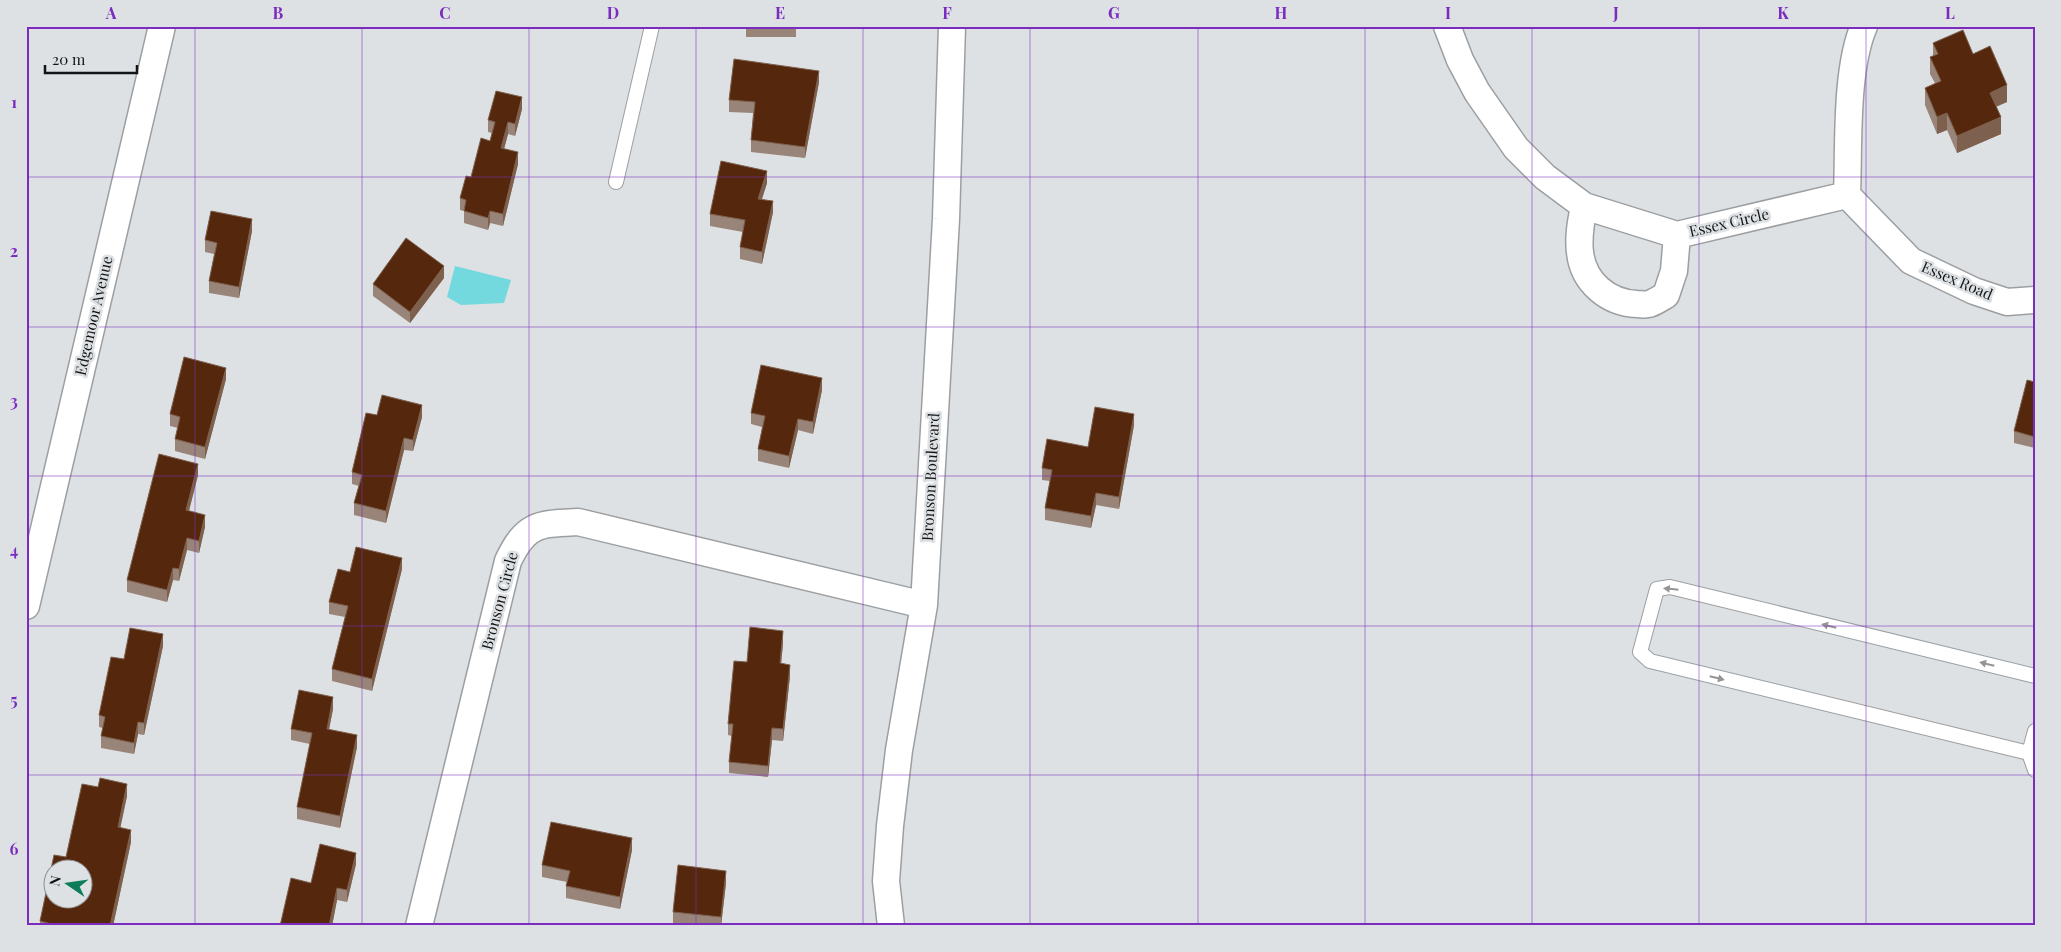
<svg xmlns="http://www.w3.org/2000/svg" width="2061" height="952" font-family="'Playfair Display',serif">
	<rect width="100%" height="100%" fill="#dde1e4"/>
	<!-- water -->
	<path fill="#73d9df" d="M455,266L511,280L504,303L461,305L447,297Z"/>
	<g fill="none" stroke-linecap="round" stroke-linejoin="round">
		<defs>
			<path id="lane" d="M616,182L652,26
				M2035,731L2029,753L2035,770
				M2029,753L1650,661L1640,652L1657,589L1670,587L2035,676"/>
			<path id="street" d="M1447,26L1460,60L1477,92L1516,148L1545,177L1584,206L1677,235L1847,195
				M1847,195L1911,261L1974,291L2007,302L2035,300
				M1847,195C1849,147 1845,70 1864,26
				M1584,206C1581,221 1578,237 1580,252C1583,282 1608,303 1637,304C1641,304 1645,305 1649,304C1655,302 1661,298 1666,295L1674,271L1677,235
				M26,606L162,26
				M419,926L508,561C526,523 539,524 578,522L924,605
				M891,926L886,881L890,826L899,750L924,605L946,219L952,26"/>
		</defs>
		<!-- lane casing -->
		<use href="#lane" stroke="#9c9fa2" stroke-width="16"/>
		<!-- street casing -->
		<use href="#street" stroke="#9c9fa2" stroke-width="29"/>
		<!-- lane -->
		<use href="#lane" stroke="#fff" stroke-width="14"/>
		<!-- street -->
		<use href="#street" stroke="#fff" stroke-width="26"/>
	</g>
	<!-- wall -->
	<path fill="#998479" d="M746,26H796V37H746Z
		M1933,43L1973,54L2007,102L1996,107L2001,134L1957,153L1947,130L1937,134L1925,105V88L1935,83L1930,74V57L1933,56Z
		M819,82L805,158L751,152V140L753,113L729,112V100Z
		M522,109L515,136L508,134L504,149L518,164L503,226L490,223L488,230L464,223V211L460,210V198L490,141L492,133L488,132V120Z
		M767,183L762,199L773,212L762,264L740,259V247L743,232L710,226V214Z
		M252,231L239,298L209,293V281L214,254L205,252V240Z
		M444,278L410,323L373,296V284Z
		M226,379L205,459L175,451V439L178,428L170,426V414Z
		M2035,382V448L2014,443V431Z
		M822,390L813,434L798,430L789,468L758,461V449L762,427L751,424V413Z
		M377,415L422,417L413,451L404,450L386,523L354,515V503L359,486L352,484V472Z
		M1134,425L1119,509L1096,505L1091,528L1045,520V508L1050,481L1042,480V468Z
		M198,475L189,511L205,527L199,553L187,550L179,581L173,580L167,602L127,592V580Z
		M402,569L372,691L332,681V669L345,617L329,614V602L350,572Z
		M783,643L781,664L790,676L783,741L772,740L768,777L729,773V762L732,736L728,735V724L747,662Z
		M163,646L144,735L138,734L134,754L101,748V736L103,728L99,727V715L124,659Z
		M333,709L329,729L357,747L340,828L297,819V807L310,744L291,740V729Z
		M98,787L127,796L120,828L131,842L113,926H40V921L66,857Z
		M632,850L620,909L566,898V886L567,882L542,877V865Z
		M356,864L347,902L337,900L332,926H280L311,883Z
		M726,883L721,926H693L673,923V912Z"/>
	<!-- shaded-wall -->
	<path fill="#7e604e" d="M819,71V82L805,158V147Z
		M2007,85V102L1990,109V93Z
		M522,97V109L515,136V124Z
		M1947,113V130L1937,134V117Z
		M2001,117V134L1957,153V136Z
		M508,122V134L501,160V148Z
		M518,152V164L503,226V214Z
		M767,171V183L758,211V199Z
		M773,201V212L762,264V252Z
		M490,211V223L488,230V218Z
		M252,219V231L239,298V287Z
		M444,266V278L410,323V312Z
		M226,368V379L205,459V447Z
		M822,378V390L813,434V422Z
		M422,405V417L413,451V440Z
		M1134,414V425L1119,509V497Z
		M798,419V430L789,468V456Z
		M404,438V450L386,523V511Z
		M198,464V475L186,522V510Z
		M1096,493V505L1091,528V516Z
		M205,515V527L199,553V541Z
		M187,538V550L179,581V569Z
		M402,558V569L372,691V679Z
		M173,568V580L167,602V590Z
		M783,631V643L780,675V663Z
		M163,634V646L144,735V723Z
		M790,665V676L783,741V729Z
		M333,697V709L327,740V729Z
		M138,722V734L134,754V743Z
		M772,728V740L768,777V766Z
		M357,735V747L340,828V816Z
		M127,784V796L118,839V827Z
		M131,830V842L113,926H110Z
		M632,838V850L620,909V897Z
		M356,853V864L347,902V890Z
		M726,871V883L721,926V917Z
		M337,888V900L332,926H329Z"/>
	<!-- building -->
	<path fill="#55280e" stroke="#7e604e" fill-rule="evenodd" d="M1963,30L1973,54L1990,46L2007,85L1990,93L2001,117L1957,136L1947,113L1937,117L1925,88L1941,81L1930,57L1938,54L1933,43Z
		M734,59L819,71L805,147L751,140L755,102L729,100Z
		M496,91L522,97L515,124L508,122L501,148L518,152L503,214L490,211L488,218L464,211L466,200L460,198L466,176L471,177L481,138L490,141L495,122L488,120Z
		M721,161L767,171L758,199L773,201L762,252L740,247L745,220L710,214Z
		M211,211L252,219L239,287L209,281L217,243L205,240Z
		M406,238L444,266L410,312L373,284Z
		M184,357L226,368L205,447L175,439L180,417L170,414Z
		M761,365L822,378L813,422L798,419L789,456L758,449L765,416L751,413Z
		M2027,380L2035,382V437L2014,431Z
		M382,395L422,405L413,440L404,438L386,511L354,503L362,475L352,472L366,413L377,415Z
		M1095,407L1134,414L1119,497L1096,493L1091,516L1045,508L1052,470L1042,468L1047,439L1088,447Z
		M159,454L198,464L186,510L205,515L199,541L187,538L179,569L173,568L167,590L127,580Z
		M356,547L402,558L372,679L332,669L348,606L329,602L338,569L350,572Z
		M750,627L783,631L780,663L790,665L783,729L772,728L768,766L729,762L733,724H728L734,661L747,662Z
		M130,628L163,634L144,723L138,722L134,743L101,736L105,717L99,715L111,657L124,659Z
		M299,690L333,697L327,729L357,735L340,816L297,807L312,733L291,729Z
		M100,778L127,784L118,827L131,830L110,926H59L40,921L54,855L66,857L82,784L98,787ZM52,870H82V900H52Z
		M551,822L632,838L620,897L566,886L570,871L542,865Z
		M320,844L356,853L347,890L337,888L329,926H280L291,878L311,883Z
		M678,865L726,871L721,917L673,912Z"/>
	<!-- one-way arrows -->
	<defs><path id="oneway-solid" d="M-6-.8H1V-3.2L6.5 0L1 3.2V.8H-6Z" transform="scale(1.25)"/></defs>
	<g fill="#959596">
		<use href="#oneway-solid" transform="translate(1671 589) rotate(-174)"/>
		<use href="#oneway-solid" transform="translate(1829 626) rotate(-166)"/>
		<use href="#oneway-solid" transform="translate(1987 664) rotate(-166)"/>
		<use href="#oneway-solid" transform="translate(1717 678) rotate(14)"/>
	</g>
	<!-- grid -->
	<path fill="none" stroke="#7b2cbf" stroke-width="1" stroke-opacity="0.55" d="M195,26V926M362,26V926M529,26V926M696,26V926M863,26V926M1030,26V926M1198,26V926M1365,26V926M1532,26V926M1699,26V926M1866,26V926M26,177H2035M26,327H2035M26,476H2035M26,626H2035M26,775H2035"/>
	<g text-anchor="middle" stroke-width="5" stroke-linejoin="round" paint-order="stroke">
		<!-- street labels -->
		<g font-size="15" fill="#131415" stroke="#dde1e4">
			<text transform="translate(1729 223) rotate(-13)" y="5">Essex Circle</text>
			<text transform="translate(1957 281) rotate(23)" y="5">Essex Road</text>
			<text transform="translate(94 316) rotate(-77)" y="5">Edgemoor Avenue</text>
			<text transform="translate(931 477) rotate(-87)" y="5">Bronson Boulevard</text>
			<text transform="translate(500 601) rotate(-75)" y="5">Bronson Circle</text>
		</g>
	</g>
	<!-- border -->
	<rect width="2061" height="952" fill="none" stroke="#dde1e4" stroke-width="55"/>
	<!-- north arrow -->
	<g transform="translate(68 884) rotate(283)"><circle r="24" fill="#dde1e4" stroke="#8c8f91"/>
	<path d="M0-4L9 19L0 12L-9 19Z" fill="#0d7d59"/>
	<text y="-8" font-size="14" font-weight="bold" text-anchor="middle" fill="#131415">N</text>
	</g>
	<!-- scale -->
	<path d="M45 65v8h92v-8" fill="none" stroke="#131415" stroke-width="2.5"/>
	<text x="52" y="65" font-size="15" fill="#131415" stroke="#dde1e4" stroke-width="4" paint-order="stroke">20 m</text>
	<rect x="28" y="28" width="2006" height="896" fill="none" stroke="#7b2cbf" stroke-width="2"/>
	<g font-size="16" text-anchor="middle" font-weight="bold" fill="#7b2cbf">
		<text x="111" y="19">A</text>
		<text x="278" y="19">B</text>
		<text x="445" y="19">C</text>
		<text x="613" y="19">D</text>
		<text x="780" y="19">E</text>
		<text x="947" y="19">F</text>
		<text x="1114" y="19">G</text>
		<text x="1281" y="19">H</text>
		<text x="1448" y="19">I</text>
		<text x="1616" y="19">J</text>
		<text x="1783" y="19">K</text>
		<text x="1950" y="19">L</text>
		<text x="14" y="108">1</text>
		<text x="14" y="257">2</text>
		<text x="14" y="407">3</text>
		<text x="14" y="556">4</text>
		<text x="14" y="706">5</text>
		<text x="14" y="855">6</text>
	</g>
</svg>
